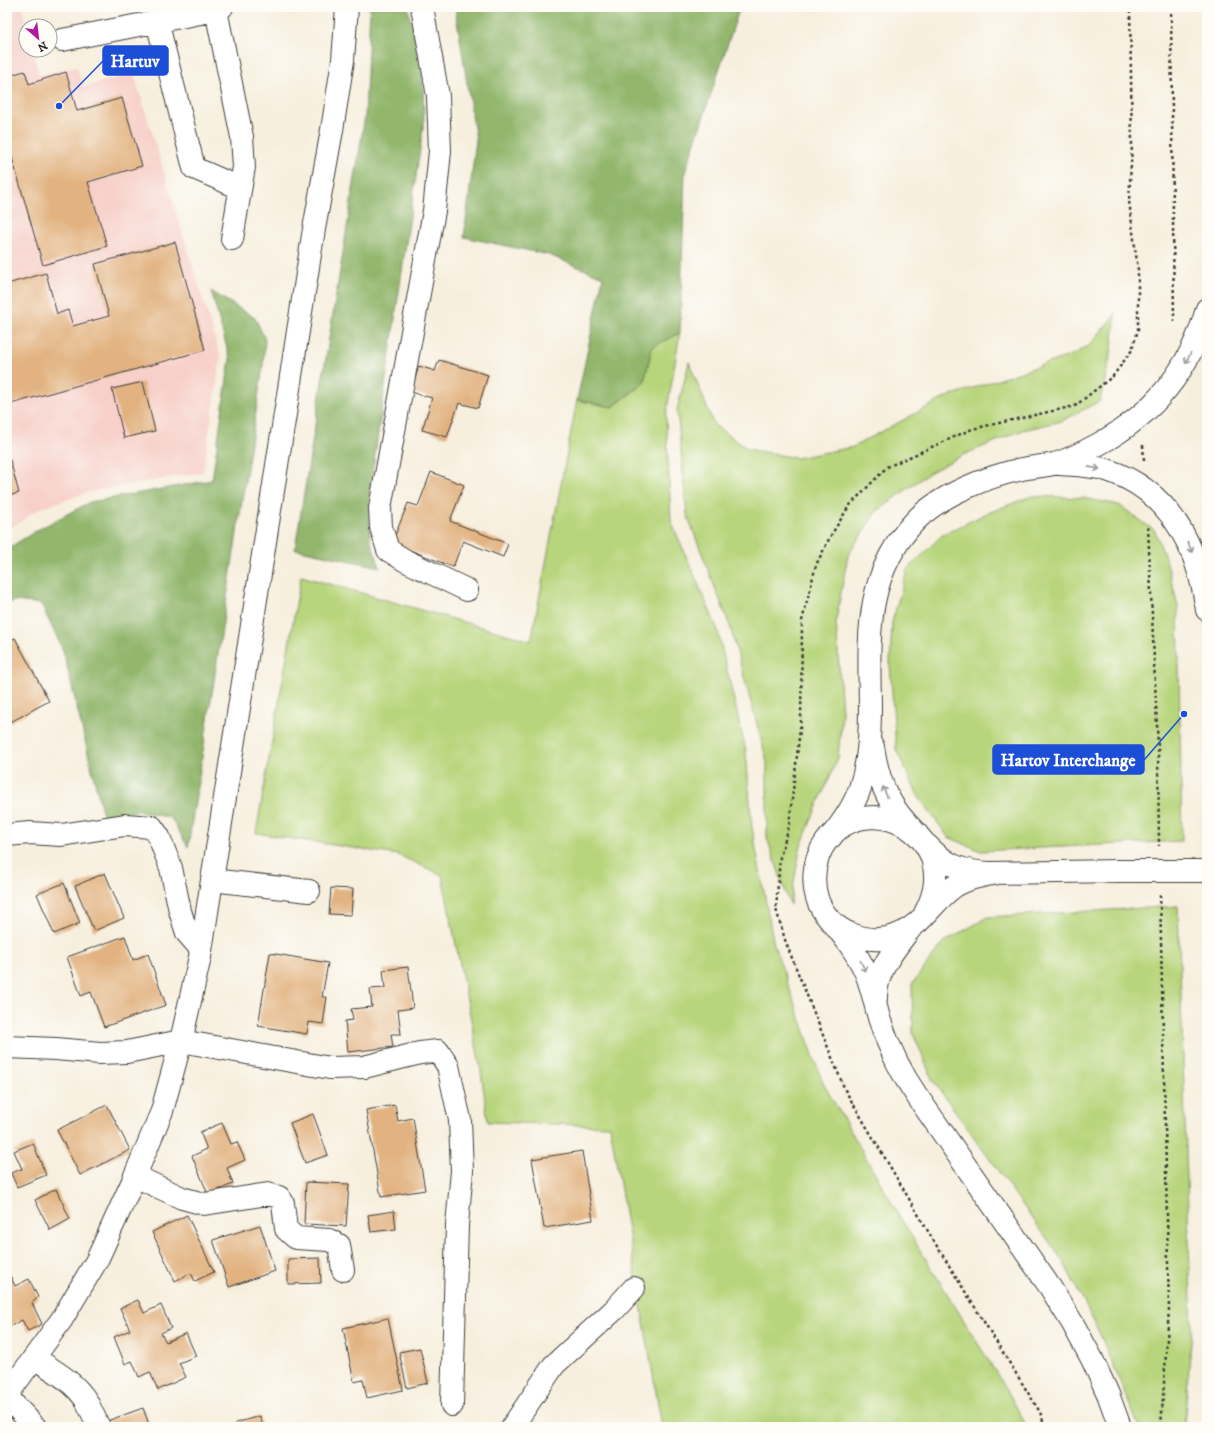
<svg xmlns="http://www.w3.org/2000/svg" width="1214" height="1434" font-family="'IM FELL DW Pica',serif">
	<rect width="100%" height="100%" fill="#fdfcf7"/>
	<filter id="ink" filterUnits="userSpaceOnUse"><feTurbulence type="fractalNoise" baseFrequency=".025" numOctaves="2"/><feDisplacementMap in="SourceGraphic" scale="8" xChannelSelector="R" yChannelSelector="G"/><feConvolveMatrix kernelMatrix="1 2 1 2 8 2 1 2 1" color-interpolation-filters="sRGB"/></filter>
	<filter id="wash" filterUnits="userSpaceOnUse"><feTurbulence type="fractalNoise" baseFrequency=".012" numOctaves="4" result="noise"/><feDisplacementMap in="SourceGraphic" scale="16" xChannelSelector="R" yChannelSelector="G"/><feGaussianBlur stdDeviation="0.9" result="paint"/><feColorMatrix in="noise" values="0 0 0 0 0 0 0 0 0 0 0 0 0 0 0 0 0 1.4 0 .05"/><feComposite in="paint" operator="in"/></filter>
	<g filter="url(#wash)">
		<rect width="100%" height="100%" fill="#f7efde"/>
		<!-- built -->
		<path fill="#f7d0c9" d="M7,7H22L27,26L26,50H33L39,75L77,67L83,87L134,74L221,358L203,472L89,492L39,509L7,531Z"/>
		<!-- green -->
		<path fill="#b7d57c" stroke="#6a784c" d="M1116,313L1112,348L1100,401L1062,421L1023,430L963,455L929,473L876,512L848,555L836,620L842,713L838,758L814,813L800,849L790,905L767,838V761L730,626L687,515L677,410L689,362L714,425L748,449L796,458L853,447L946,397L1072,355L1090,345Z
			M680,333L666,416L671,521L717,628L746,751L752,828L774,945L823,1083L904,1224L1011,1397L1027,1427H662L610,1126L488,1122L480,1065L442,875L398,855L256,833L301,576L531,641L577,400L613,407L644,383L652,347Z
			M1032,496L1084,498L1119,505L1155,531L1166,560L1178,606L1182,841L981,851L948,837L918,796L896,749L890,665L892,622L907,570L942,535L985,514Z
			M1178,906L1192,1331L1184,1427H1139L1100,1334L1063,1261L932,1079L913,1033L912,984L944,942L988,917Z"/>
		<!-- forest -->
		<path fill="#91b66c" stroke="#566944" d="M370,7H408L423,78L424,122L369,495L370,539L380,567L295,549L365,116Z
			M455,7H740L685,172L680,333L652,347L644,383L612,407L577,400L603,277L549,255L464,237L476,140Z
			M211,291L255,318L265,339L263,366L188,847L171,818L141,811L103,815L63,650L41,604L15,601L7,604V549L41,528L90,502L212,480L230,359Z"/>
		<g id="blocks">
			<!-- building -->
			<path fill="#e2b381" d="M25,71L29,84L66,72L77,111L122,98L142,166L88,182L107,246L43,265L7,140V76Z
				M175,242L205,350L7,405V284L46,273L57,314L68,310L73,326L109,316L95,264Z
				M439,360L488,375L478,408L459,403L447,437L422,430L432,398L411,392L419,366L435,371Z
				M143,382L155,431L124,438L112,389Z
				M10,460L19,493L7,496V461Z
				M431,472L464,485L450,521L508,544L503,557L463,541L453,567L392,543L408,503L418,506Z
				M15,638L49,701L7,724V642Z
				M105,873L124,918L94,931L75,886Z
				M64,883L80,923L54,934L37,894Z
				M331,888L353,889L351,915L329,914Z
				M125,936L133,960L148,954L166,1005L104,1027L91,992L81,996L67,957Z
				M270,953L328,963L322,997H327L323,1024L309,1022L307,1034L258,1026Z
				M408,967L413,1008L398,1010L401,1034H391L393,1047L348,1052L345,1021L353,1020L351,1009L372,1007L370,989L385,988L383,970Z
				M107,1105L130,1150L80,1175L57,1130Z
				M395,1105L398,1121L413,1118L425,1190L381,1197L366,1110Z
				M313,1114L328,1155L305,1163L290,1123Z
				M222,1123L231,1144L237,1142L245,1160L227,1168L233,1184L208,1194L192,1156L207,1149L200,1132Z
				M33,1143L46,1175L17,1187L11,1173L22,1169L14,1151Z
				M582,1151L593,1220L544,1228L532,1159Z
				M306,1182L349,1184L346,1226L304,1224Z
				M56,1189L70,1219L50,1230L35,1200Z
				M394,1211L396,1229L371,1232L368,1215Z
				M187,1215L214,1272L195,1281L191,1273L175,1281L152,1232Z
				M260,1225L275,1271L229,1287L213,1240Z
				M320,1258L321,1283L288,1284V1259Z
				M7,1269L15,1286L29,1279L38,1297L32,1303L42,1324L28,1331L22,1320L7,1328Z
				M138,1300L144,1313L161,1305L171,1328L161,1333L166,1342L186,1333L196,1356L179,1363L186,1377L158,1390L150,1372L139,1377L132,1361L125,1364L114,1337L130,1330L120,1308Z
				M388,1318L403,1390L367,1398L363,1380L354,1382L343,1328Z
				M420,1348L428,1383L407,1388L399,1352Z
				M143,1408L150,1427H109L107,1421Z
				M260,1416L263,1427H236L235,1423Z"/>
		</g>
	</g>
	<g filter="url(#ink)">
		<use href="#blocks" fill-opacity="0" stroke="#3d3c39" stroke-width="1"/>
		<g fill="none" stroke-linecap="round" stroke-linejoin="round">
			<defs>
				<path id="minor" d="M422,7L438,96L440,151L434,211L380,508L381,527L388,550L406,561L467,590
					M216,10L242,137L244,167L232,239
					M157,21L194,168L240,188
					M62,40L216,10L222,7
					M7,835L30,833L61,835L125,825L152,827L159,837L171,868L180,911L187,933L201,949
					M927,845C946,865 962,872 990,873L1119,871
					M212,880L309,891
					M925,913C968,835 862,780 822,848C814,863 812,882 817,898C822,914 835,928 851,934C875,944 899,939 918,922C931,910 940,896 955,886C968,878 983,875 998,873
					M833,923C845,938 857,953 865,971C872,987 875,1005 880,1021C889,1048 901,1073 917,1096L1050,1287L1073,1324L1092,1359L1108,1394L1120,1427
					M876,999C875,972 894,950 910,929
					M7,1047L56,1049L100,1053L127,1052L181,1041L330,1068L364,1067L420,1053L438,1051L448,1066L460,1120L462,1171L457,1225L452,1405
					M135,1176L182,1198L204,1204L268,1194L279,1197L283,1203L286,1229L296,1238L329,1240L339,1245L343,1270
					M34,1358C53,1370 75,1382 87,1402C91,1410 95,1419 99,1427
					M7,1397L35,1427
					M512,1427L554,1365L614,1310L634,1288"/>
				<path id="major" d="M7,1395L62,1319L97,1260L132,1183L162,1111L181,1041L200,957L314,229L332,130L343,60L347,7"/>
				<path id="highway" d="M1059,464C1075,465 1091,465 1107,470C1171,491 1198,548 1207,610
					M873,747C879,785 889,807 917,834
					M831,837C843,821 854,806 860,788C869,761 870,733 870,706C869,635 864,575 916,520C942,494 987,477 1022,469C1033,467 1044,466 1054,464C1069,460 1084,452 1097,445C1153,415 1190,371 1207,309"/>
			</defs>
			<!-- minor casing -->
			<use href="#minor" stroke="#3d3c39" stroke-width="24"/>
			<!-- major casing -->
			<use href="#major" stroke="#3d3c39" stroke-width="24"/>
			<!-- highway casing -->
			<use href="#highway" stroke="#3d3c39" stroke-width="24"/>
			<!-- path -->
			<path stroke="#3d3c39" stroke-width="2.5" stroke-dasharray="3 3" stroke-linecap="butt" d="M1171,7L1174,324
				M1143,445L1144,460
				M1148,527L1158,748L1159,846
				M1160,895L1169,1309L1161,1427
				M1045,1427L1040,1412L935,1243L845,1090L786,943L776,909L780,857L789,826L801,720L802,621L816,565L830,537L849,506L887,467L972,429L1075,406L1113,376L1132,350L1138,330V270L1129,201L1132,145L1130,7"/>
			<!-- minor -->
			<use href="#minor" stroke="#fff" stroke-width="22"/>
			<!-- major -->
			<use href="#major" stroke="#fff" stroke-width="22"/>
			<!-- highway -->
			<use href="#highway" stroke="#fff" stroke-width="22"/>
			<defs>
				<path id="minor-bridge" d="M1119,871H1207"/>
			</defs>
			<!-- minor-bridge casing -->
			<use href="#minor-bridge" stroke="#3d3c39" stroke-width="24" stroke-linecap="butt"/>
			<!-- minor-bridge -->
			<use href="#minor-bridge" stroke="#fff" stroke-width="22"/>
		</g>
		<!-- one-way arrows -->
		<defs><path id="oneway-shaft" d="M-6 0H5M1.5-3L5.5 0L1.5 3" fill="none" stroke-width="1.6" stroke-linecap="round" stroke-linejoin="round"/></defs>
		<g stroke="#999">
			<use href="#oneway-shaft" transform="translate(1188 358) rotate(118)"/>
			<use href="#oneway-shaft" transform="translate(1094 468) rotate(11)"/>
			<use href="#oneway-shaft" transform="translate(1190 547) rotate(68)"/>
			<use href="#oneway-shaft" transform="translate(885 792) rotate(-113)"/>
			<use href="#oneway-shaft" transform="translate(863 966) rotate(64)"/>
		</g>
	</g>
	<!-- callouts -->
	<path fill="none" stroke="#1d4ed8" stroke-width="1.5" d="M59 106L103 61M1184 714L1144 760"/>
	<g fill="#1d4ed8" stroke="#fdfcf7" stroke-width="1.5">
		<circle cx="59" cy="106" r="4"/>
		<circle cx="1184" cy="714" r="4"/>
	</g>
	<g fill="#1d4ed8" stroke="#1d4ed8" stroke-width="1.5">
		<rect x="103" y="46" width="65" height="29" rx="4"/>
		<rect x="993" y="745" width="151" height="29" rx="4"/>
	</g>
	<g font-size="17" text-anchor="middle" font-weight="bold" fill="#fff">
		<text x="135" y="67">Hartuv</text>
		<text x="1068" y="766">Hartov Interchange</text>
	</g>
	<!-- margin -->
	<rect width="1214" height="1434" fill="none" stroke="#fdfcf7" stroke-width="24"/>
	<!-- north arrow -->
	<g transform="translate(38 38) rotate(152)"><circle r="19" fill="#fdfcf7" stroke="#a3a29f"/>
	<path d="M0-3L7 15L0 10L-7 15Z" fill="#b5179e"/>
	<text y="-6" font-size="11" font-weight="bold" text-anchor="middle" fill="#1c1c1c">N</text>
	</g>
</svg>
